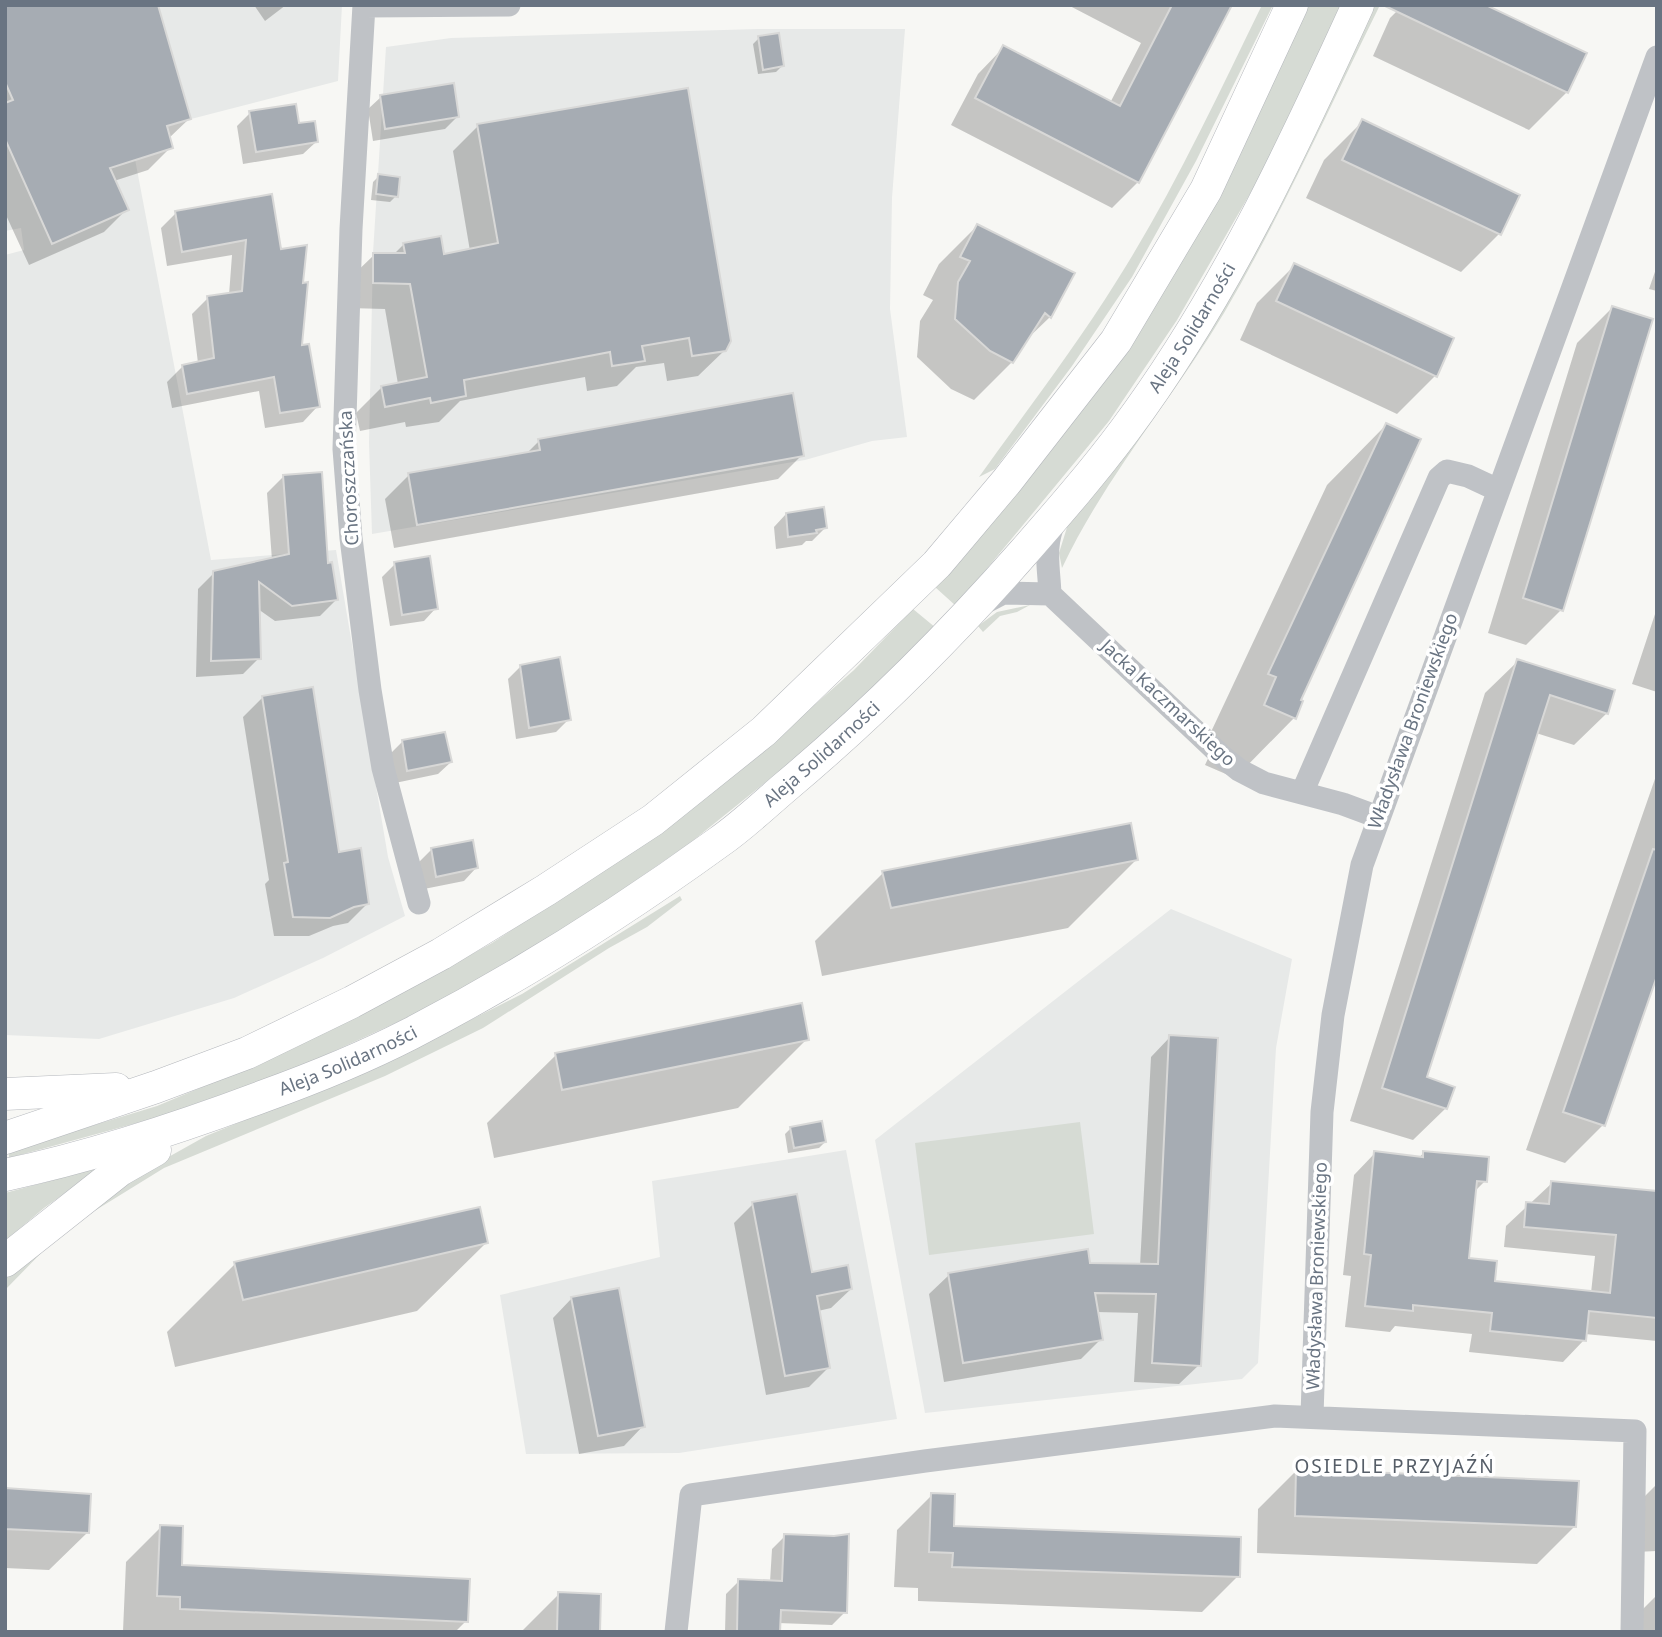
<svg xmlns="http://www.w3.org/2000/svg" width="1662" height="1637" font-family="'Noto Sans',sans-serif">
	<rect width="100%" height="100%" fill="#f7f7f4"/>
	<!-- built -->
	<path fill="#e7e9e8" d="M5,5H342L338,81L191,119L131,138L211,560L336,550L388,857L405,916L323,958L234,998L99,1039L5,1035V255L24,250L21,228L5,231Z
		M758,29H905L892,198L890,309L907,437L872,441L805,460L372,534L369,443L373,253L386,47L451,38Z
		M1171,909L1292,959L1276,1048L1258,1363L1242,1379L925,1413L875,1140Z
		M846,1150L897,1419L679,1453L526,1454L500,1295L660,1257L652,1181Z"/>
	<!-- green -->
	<path fill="#d6dbd4" d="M1262,5H1273L1196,161L1132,277L1072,366L995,469L979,477C1025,413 1074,349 1116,282C1172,194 1216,99 1262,5Z
		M1307,5H1341L1266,166L1177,320L1109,421L956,606L935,587L1064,433L1151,304Z
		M1374,5H1380C1329,108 1282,214 1224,313C1172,400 1105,477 1062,568L1059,553L1069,521L1271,217Z
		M1030,605L1017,612L1000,616L983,632L978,626L997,612Z
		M913,609L936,628L892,672L807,749L690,843L565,929L448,999L297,1068L155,1118L9,1158V1151L157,1106L276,1056L408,989L492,943L587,881L771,743L854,670Z
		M680,896L682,900L647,927L609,948L483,1028L385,1076L164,1168L83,1218L45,1249L5,1290V1277L8,1274L131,1178L206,1136L389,1061L522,994Z
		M1080,1122L1094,1234L929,1255L915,1143Z
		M102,1167L44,1208L5,1241V1193Z"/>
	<!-- shadow -->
	<path fill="#0003" d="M5,5L190,118L168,139L171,147L148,170L114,181L127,209L104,232L29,265L5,213Z
		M254,5H286L265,21Z
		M1068,5H1230L1138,182L1112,208L951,125L978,74L1003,48L1110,103L1141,43Z
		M1403,5L1567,92L1529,130L1373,56L1390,18Z
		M759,38L782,66L776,72L758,74L753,44Z
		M381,97L457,117L445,129L373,141L368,109Z
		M250,113L297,125L316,142L303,154L243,164L237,126Z
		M1362,122L1499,234L1461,272L1306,198L1324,160Z
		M478,126L725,350L698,376L667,381L664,363L636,367L617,386L587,391L585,377L536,386L460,401L439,422L406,427L405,422L360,431L356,413L382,387L398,384L385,309L348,308V280L374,255H393L404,244L442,256L470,251L453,151Z
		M379,176L396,196L390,202L371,200L373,182Z
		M176,213L280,251L301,285L300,347L318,406L303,422L265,428L259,391L172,408L167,382L182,367L198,363L192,314L208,298L229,295L232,255L167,266L161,228Z
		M977,226L1050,317L1024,342L1012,362L974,400L951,389L917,357L920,321L933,300L923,295L939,264Z
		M1295,265L1435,376L1397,414L1240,340L1257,303Z
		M1657,266V291L1649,289Z
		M1612,308L1561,610L1526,645L1488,633L1577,343Z
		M1386,425L1294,718L1235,778L1205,765L1218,737L1210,734L1327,485Z
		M539,441L802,455L778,479L394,548L385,499L409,475L526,454Z
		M284,476L326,564L336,600L320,616L275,621L258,609L259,658L243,674L196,677L198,589L214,573L272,560L267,493Z
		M786,514L825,528L812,541H806L802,545L776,549L774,527Z
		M395,564L436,608L424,621L390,626L382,577Z
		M1657,608V692L1632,684Z
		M1518,661L1607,713L1574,745L1536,733L1425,1078L1446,1108L1413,1140L1350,1121L1485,693Z
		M520,667L569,719L556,732L516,739L508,679Z
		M263,697L338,854L367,904L348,923L333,926L309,936H274L265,884L269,880L243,717Z
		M403,741L451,762L438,774L395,783L390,754Z
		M1657,773V971L1603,1125L1565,1163L1526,1150Z
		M432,849L476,868L464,881L424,889L419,862Z
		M1136,860L1068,928L822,976L815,941L883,873Z
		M1170,1037L1199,1365L1179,1384L1134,1382L1138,1313L1096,1312L1101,1339L1081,1359L944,1382L929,1294L949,1275L1140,1266L1151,1057Z
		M807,1039L738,1108L494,1158L487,1123L556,1055Z
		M791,1128L825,1142L819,1148L788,1153L785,1134Z
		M1424,1152L1485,1181L1474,1192L1467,1260L1493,1283L1591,1293L1595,1256L1504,1247L1506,1226L1552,1183L1657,1193V1341L1585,1334L1584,1340L1563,1362L1469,1352L1472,1334L1395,1326L1390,1332L1345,1327L1351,1276L1343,1275L1354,1175L1375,1153L1419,1158Z
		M753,1204L811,1274L851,1289L831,1308L818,1311L829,1367L809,1387L766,1395L734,1223Z
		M486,1243L417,1311L175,1367L167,1332L235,1264Z
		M572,1298L643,1426L624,1446L579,1454L553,1318Z
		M1296,1471L1575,1526L1537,1564L1257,1553L1258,1509Z
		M1657,1484V1551L1635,1552L1637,1504Z
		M5,1490L88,1532L49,1570L5,1568Z
		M932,1495L952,1527L1238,1576L1202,1612L918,1601V1588L894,1587L897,1530Z
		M161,1527L180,1567L466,1621L455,1632L123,1631L126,1562Z
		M785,1536L845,1612L832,1625L778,1623V1632H725L726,1594L739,1581L770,1582L772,1549Z
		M559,1594L598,1632H521Z
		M1657,1595V1632H1633L1634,1618Z"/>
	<!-- building -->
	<path fill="#a6acb3" stroke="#d8d8d7" stroke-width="2" d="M5,5H158L191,119L167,126L173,148L110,168L129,210L52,244L5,139V103L13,100L5,82Z
		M1172,5H1232L1139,183L975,98L1003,45L1120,106Z
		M1383,5H1486L1587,53L1568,93Z
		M779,33L784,66L763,70L758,36Z
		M454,83L459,117L385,129L380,95Z
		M688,88L731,341L726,351L692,356L689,338L642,346L645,361L612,366L610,352L563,361L464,380L466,396L431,403L430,398L385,407L381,386L427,377L410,284L373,283V253H405L403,243L441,236L444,254L498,243L477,124Z
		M296,104L299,123L315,121L318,142L256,152L249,111Z
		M1362,119L1520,195L1501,235L1342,160Z
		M378,174L400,177L398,197L376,194Z
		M272,194L281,249L307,245L303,283L308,282L302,345L309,344L320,407L280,413L274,377L187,394L182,365L214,358L207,296L242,291L246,240L182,252L175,211Z
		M977,224L1075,273L1051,318L1045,313L1013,363L990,351L955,319L958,282L970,261L960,257Z
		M1294,263L1454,338L1437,377L1276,301Z
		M1612,306L1653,319L1563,611L1523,598Z
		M793,393L804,456L417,525L408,473L540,450L538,439Z
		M1386,423L1421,439L1301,700L1303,701L1296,719L1264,705L1276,677L1268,674Z
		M322,472L328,563L332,562L338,600L292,606L259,582L261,659L211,661L213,571L289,554L283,475Z
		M824,507L827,528L816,530L817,533L788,537L786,513Z
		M430,556L438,609L402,615L394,562Z
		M560,657L571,720L529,728L520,665Z
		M1517,659L1615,690L1608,714L1550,695L1427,1077L1455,1087L1447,1109L1382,1088Z
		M313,687L339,852L361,848L369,904L354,907L330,918L293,917L284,863L288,862L262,696Z
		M445,732L452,762L407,771L402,740Z
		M1131,823L1138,860L891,908L882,871Z
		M473,840L478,868L436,877L431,848Z
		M1653,849L1657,850V976L1605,1126L1563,1112Z
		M802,1003L809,1040L562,1090L555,1053Z
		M1169,1035L1218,1038L1201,1366L1152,1363L1156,1294L1095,1293L1103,1340L963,1363L948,1273L1088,1249L1090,1263L1158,1264Z
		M822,1121L826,1142L794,1148L790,1127Z
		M1374,1151L1423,1157V1151L1489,1157L1487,1182L1477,1181L1469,1258L1497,1261L1495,1281L1610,1293L1616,1235L1524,1227L1526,1202L1549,1204L1551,1181L1657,1191V1318L1589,1311L1586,1341L1490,1331L1492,1313L1413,1305V1311L1365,1306L1371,1255L1364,1254Z
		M797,1194L812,1272L848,1265L852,1289L817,1296L830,1368L785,1376L752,1202Z
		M480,1207L488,1243L243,1300L234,1262Z
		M619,1288L645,1427L598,1436L571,1297Z
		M1296,1469L1579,1481L1576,1527L1295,1516Z
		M5,1488L91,1494L89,1533L5,1529Z
		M931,1493L955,1494L954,1526L1241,1537L1240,1577L952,1567L953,1553L929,1552Z
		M160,1525L183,1526L182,1565L470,1579L468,1622L180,1609V1597L157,1596Z
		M784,1534L834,1536L849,1534L847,1613L781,1610L780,1632H737L738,1579L782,1581Z
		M558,1592L601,1594L600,1632H557Z"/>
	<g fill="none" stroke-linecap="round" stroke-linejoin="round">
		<defs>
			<g id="secondary">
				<path d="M5,1094L116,1089"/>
				<path d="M5,1138L156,1087L247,1053L352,1002L441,954L546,890L653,820L764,731L937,564L1007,481L1116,341L1206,190L1292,5"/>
				<path id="s1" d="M5,1175C94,1156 179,1128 264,1096C314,1078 363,1058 410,1034C518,978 621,913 719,842C742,826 763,806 784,788C870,716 949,637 1023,553C1058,513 1093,473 1125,430C1222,300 1291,152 1358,5"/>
				<path d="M5,1261L120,1170L155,1150"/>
			</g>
		</defs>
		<!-- secondary casing -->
		<use href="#secondary" stroke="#b4b7bc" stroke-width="33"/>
		<!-- minor -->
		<path stroke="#bfc2c6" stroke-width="23" d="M364,5L351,229L344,449L351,538L370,690L383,768L419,903
			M364,6L509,5
			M1055,521C1043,545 1049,568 1050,594L1223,757L1239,770L1264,783L1343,804L1378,817
			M980,605L1003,593L1050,594
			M1302,793L1439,478L1447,471L1468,476L1498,490
			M1312,1416L1322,1112L1333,1015L1362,865L1657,57
			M676,1632L691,1495L925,1461L1275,1416L1635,1431L1632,1632"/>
		<!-- secondary -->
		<use href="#secondary" stroke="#fff" stroke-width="32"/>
	</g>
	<g text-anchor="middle" stroke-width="7" stroke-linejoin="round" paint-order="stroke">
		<!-- street labels -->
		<g font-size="18" fill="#697482" stroke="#fff">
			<text dy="6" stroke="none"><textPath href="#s1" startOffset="1496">Aleja Solidarności</textPath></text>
			<text transform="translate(349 478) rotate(-93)" y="6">Choroszczańska</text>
			<text transform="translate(1168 703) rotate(43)" y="6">Jacka Kaczmarskiego</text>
			<text transform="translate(1413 721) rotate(-70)" y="6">Władysława Broniewskiego</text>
			<text dy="6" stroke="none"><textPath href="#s1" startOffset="929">Aleja Solidarności</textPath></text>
			<text dy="6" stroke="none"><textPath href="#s1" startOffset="362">Aleja Solidarności</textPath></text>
			<text transform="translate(1317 1276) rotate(-88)" y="6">Władysława Broniewskiego</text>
		</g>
		<!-- neighbourhood labels -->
		<g font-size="19" letter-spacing="2" fill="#565e68" stroke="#fff">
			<text x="1395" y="1473">OSIEDLE PRZYJAŹŃ</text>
		</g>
	</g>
	<!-- border -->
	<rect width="1662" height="1637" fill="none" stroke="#697482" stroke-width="14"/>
</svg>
